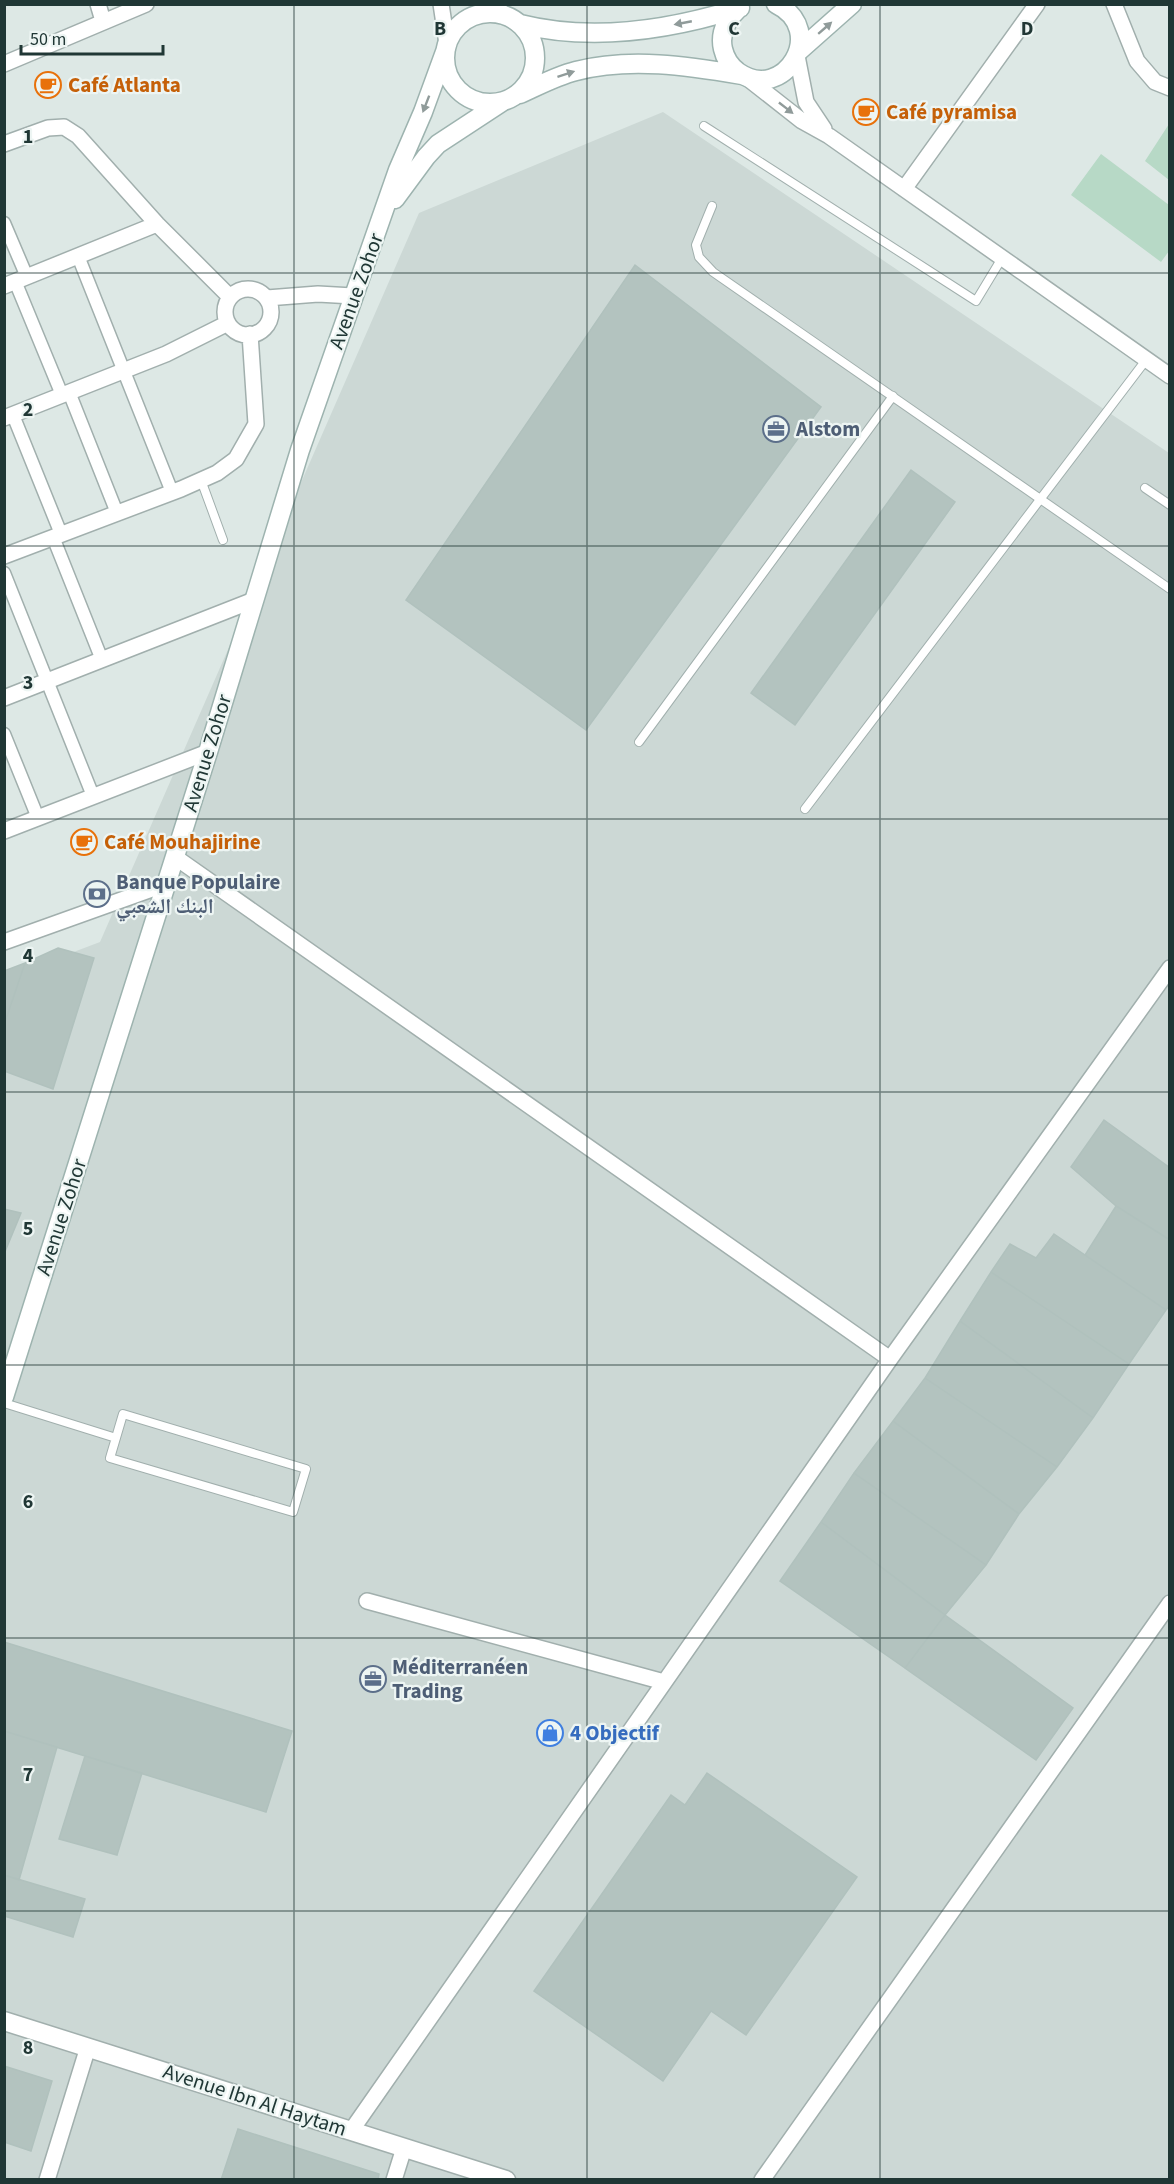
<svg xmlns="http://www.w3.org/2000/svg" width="1174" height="2184" font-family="'Source Sans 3','Noto Naskh Arabic',sans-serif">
	<rect width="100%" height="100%" fill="#dde8e5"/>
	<!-- built -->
	<path fill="#ccd8d5" d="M663,112L1169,453V2179L5,2180V978L100,942L419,213Z"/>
	<!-- green -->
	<path fill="#b7d9c6" d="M1169,124V180L1145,161Z
		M1101,154L1169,205V251L1161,262L1071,195Z"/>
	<!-- building -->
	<path fill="#b3c3bf" stroke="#b0c1bd" stroke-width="1.5" d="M635,265L821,407L586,730L406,600Z
		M911,470L955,502L795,725L751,693Z
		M58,948L94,958L53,1089L4,1071V1025L25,963Z
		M25,963L4,1025V971Z
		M1104,1120L1170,1168V1240L1116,1206L1071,1167Z
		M1116,1206L1170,1240V1305L1166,1310L1085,1255Z
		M4,1209L21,1213L4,1254Z
		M1054,1234L1166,1310L1129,1364L991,1272L1010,1244L1036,1258Z
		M991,1272L1129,1364L1093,1418L960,1321Z
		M960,1321L1093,1418L1057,1467L925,1378Z
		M925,1378L1057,1467L1019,1514L893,1421Z
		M893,1421L1019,1514L986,1565L854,1473Z
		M854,1473L986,1565L945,1615L821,1522Z
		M821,1522L945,1615L905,1668L780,1581Z
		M945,1615L1073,1708L1036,1760L905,1668Z
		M4,1642L292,1731L266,1812L4,1731Z
		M4,1731L57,1747L19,1880L4,1875Z
		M85,1756L142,1773L117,1855L59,1839Z
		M707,1773L857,1877L746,2035L711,2011L663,2081L534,1991L671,1795L685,1805Z
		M4,1875L85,1899L73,1937L4,1916Z
		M4,2066L52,2081L31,2151L4,2142Z
		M238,2129L379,2174L378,2180H221Z"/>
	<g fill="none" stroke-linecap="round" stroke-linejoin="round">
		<defs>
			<path id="service" d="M704,126L976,301L1002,258
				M712,206L696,245L699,257L713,272L1170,589
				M201,480L223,540
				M1145,488L1170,505
				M639,742L893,396
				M805,809L1146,360
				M4,1403L116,1438
				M123,1414L306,1469L293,1512L110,1458Z"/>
			<path id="pedestrian" d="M4,223L27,277
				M78,256L172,492
				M15,281L62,395
				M69,392L117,513
				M13,415L61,534
				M53,537L102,660
				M4,573L93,796
				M4,734L38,818"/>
			<path id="minor" d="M98,4L103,21
				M441,4L447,44
				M492,4L506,16
				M1114,4L1137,61L1155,82L1170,88
				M797,56L806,102L824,129
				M4,64L146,4
				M746,77L802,121L829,136L1170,376
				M4,144L48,128L64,127L78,136L157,224L230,297
				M904,189L1037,4
				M4,286L157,224
				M225 312a23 23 0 1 1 46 0a23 23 0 1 1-46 0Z
				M267,298L318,294L353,296
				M4,418L166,354L228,323
				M4,556L181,489L217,473L236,459L256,424L250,334
				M4,698L254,600
				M4,831L208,752
				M175,857L890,1359
				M4,942L166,884
				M367,1601L664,1682
				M351,2131L890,1359L1170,968
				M47,2180L88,2047
				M394,2180L404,2148
				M762,2180L1170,1603"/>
			<path id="tertiary" d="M4,2021L506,2180"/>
			<path id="secondary" d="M739,8C727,19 719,32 723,49C725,58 730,66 738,72C784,104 829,30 776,4
				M445 58a45 45 0 1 1 90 0a45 45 0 1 1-90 0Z
				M520,24C592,42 670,30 740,8
				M799,51L852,4
				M520,94C538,86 556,76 576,71C630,57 688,66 742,75
				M395,199L426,157L438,144L502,102
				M4,1397L208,752L300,450L398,170L423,112L446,49"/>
		</defs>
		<!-- service casing -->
		<use href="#service" stroke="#a1afad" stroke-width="10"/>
		<!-- pedestrian casing -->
		<use href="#pedestrian" stroke="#a1afad" stroke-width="15"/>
		<!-- minor casing -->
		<use href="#minor" stroke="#a1afad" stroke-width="18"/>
		<!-- tertiary casing -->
		<use href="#tertiary" stroke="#a1afad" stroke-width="21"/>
		<!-- secondary casing -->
		<use href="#secondary" stroke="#9db3af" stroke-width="21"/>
		<!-- service -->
		<use href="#service" stroke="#fff" stroke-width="8"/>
		<!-- pedestrian -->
		<use href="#pedestrian" stroke="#fff" stroke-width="12"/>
		<!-- minor -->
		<use href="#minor" stroke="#fff" stroke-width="15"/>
		<!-- tertiary -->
		<use href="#tertiary" stroke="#fff" stroke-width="18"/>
		<!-- secondary -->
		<use href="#secondary" stroke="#fff" stroke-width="18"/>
	</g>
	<!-- one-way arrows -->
	<defs><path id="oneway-solid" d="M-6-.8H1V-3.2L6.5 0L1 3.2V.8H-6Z" transform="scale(1.5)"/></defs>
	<g fill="#909b9a">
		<use href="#oneway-solid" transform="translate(683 23) rotate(169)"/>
		<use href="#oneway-solid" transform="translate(825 28) rotate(-41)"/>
		<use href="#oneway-solid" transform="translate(566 74) rotate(-18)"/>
		<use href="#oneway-solid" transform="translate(426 104) rotate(111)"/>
		<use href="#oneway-solid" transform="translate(786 108) rotate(38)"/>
	</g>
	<!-- grid -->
	<path fill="none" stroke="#203735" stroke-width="1.5" stroke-opacity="0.55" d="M294,4V2180M587,4V2180M880,4V2180M4,273H1170M4,546H1170M4,819H1170M4,1092H1170M4,1365H1170M4,1638H1170M4,1911H1170"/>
	<!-- icons -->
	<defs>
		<symbol id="cafe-ring" viewBox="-11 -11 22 22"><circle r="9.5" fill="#edf5f3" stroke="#e8710a" stroke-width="1.5"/><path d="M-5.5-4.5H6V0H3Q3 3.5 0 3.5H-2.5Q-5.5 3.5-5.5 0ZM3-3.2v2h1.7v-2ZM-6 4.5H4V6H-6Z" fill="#e8710a"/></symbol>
		<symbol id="office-ring" viewBox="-11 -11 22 22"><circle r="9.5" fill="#edf5f3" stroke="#5c6f8a" stroke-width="1.5"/><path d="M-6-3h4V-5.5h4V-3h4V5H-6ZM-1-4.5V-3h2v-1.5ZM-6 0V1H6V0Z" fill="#5c6f8a"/></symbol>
		<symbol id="bank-ring" viewBox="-11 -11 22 22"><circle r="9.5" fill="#edf5f3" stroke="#5c6f8a" stroke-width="1.5"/><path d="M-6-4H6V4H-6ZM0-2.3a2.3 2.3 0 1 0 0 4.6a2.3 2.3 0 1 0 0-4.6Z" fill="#5c6f8a"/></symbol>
		<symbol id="shop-ring" viewBox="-11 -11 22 22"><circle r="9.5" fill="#edf5f3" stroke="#3f7fe0" stroke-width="1.5"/><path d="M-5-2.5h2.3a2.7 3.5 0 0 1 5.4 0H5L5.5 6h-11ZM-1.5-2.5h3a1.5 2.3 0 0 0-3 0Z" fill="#3f7fe0"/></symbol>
	</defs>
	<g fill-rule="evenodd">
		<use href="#cafe-ring" x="33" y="70" width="30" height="30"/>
		<use href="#cafe-ring" x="851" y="97" width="30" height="30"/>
		<use href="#office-ring" x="761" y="414" width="30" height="30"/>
		<use href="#cafe-ring" x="69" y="827" width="30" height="30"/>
		<use href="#bank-ring" x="82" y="879" width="30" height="30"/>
		<use href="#office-ring" x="358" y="1664" width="30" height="30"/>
		<use href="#shop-ring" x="535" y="1718" width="30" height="30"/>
	</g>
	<g text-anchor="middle" stroke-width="4.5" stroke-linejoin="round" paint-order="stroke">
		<!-- food labels -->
		<g font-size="21" font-weight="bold" fill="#c56008" stroke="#edf5f3" text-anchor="start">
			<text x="68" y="92">Café Atlanta</text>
			<text x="886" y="119">Café pyramisa</text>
			<text x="104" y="849">Café Mouhajirine</text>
		</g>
		<!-- street labels -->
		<g font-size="21" fill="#203735" stroke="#edf5f3">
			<text transform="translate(356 291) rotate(-70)" y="7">Avenue Zohor</text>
			<text transform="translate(207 753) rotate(-73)" y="7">Avenue Zohor</text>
			<text transform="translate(61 1217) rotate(-72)" y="7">Avenue Zohor</text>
			<text transform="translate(255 2100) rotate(18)" y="7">Avenue Ibn Al Haytam</text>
		</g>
		<!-- service labels -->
		<g font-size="21" font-weight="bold" fill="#4e5e75" stroke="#edf5f3" text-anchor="start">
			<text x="796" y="436">Alstom</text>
			<text x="116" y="889">Banque Populaire<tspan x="116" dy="24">البنك الشعبي</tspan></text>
			<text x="392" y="1674">Méditerranéen<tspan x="392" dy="24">Trading</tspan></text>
		</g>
		<!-- shop labels -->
		<g font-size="21" font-weight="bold" fill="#366cbe" stroke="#edf5f3" text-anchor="start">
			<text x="570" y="1740">4 Objectif</text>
		</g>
	</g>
	<g font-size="20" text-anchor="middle" font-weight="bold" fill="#203735" stroke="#edf5f3" stroke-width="4.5" stroke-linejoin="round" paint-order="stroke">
		<text x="440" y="35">B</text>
		<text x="734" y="35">C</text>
		<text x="1027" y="35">D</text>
		<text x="28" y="143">1</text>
		<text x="28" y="416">2</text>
		<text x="28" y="689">3</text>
		<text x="28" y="962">4</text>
		<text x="28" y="1235">5</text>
		<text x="28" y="1508">6</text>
		<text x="28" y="1781">7</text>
		<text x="28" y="2054">8</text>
	</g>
	<!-- border -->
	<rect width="1174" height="2184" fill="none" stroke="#203735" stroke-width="12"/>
	<!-- scale -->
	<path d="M21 45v9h142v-9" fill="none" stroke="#203735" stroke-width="3"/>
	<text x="30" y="45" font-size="18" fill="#203735" stroke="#edf5f3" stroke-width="4.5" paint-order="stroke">50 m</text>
</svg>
